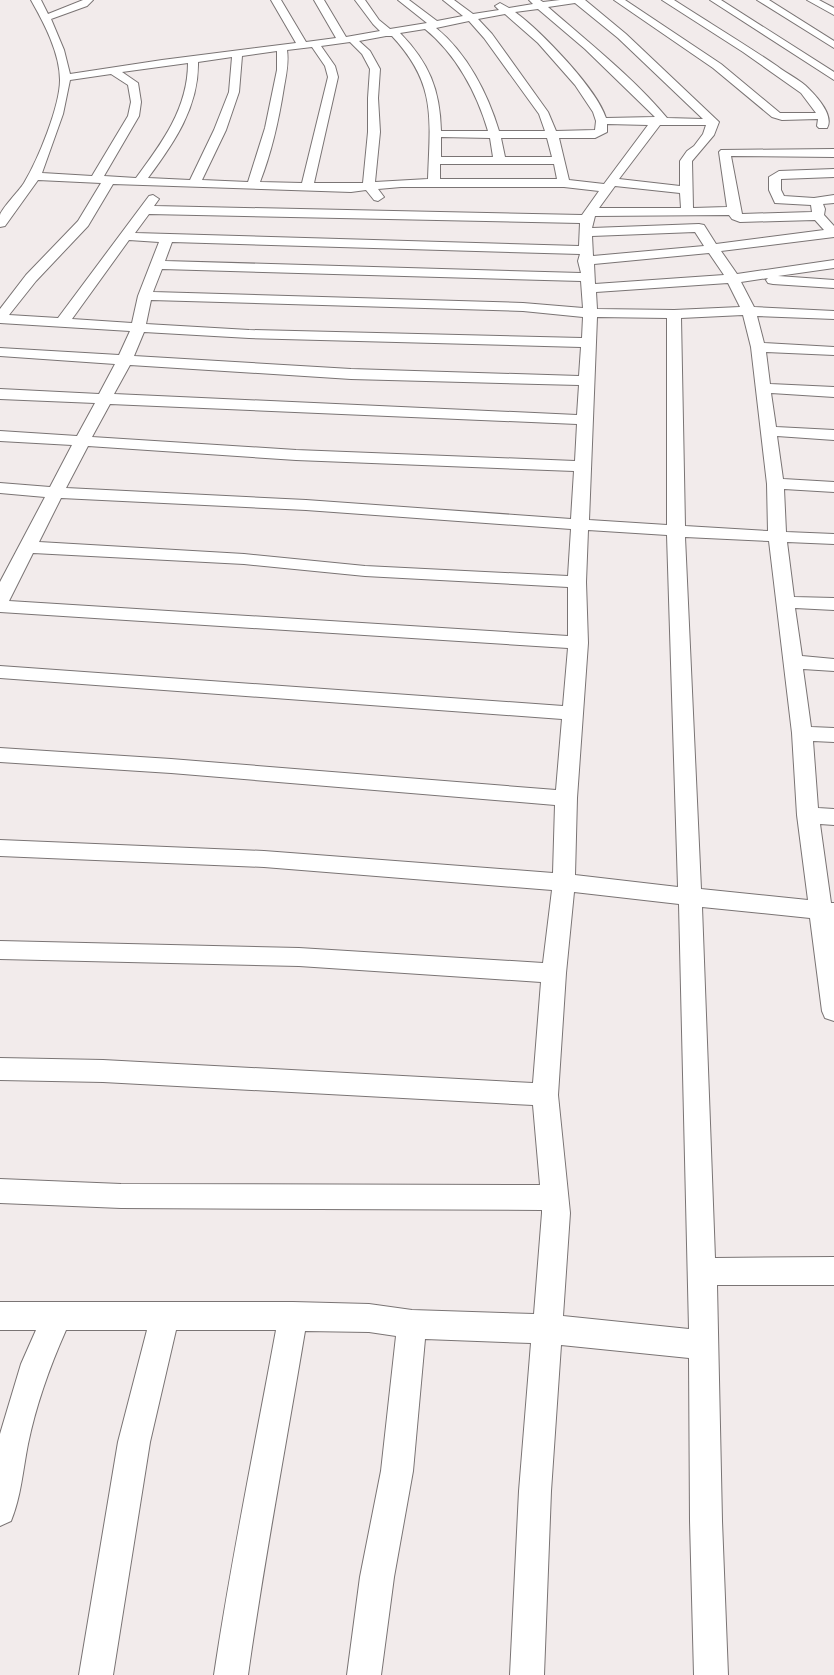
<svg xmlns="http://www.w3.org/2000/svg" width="834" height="1675" font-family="'DM Sans',sans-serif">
	<rect width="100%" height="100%" fill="#f2ebeb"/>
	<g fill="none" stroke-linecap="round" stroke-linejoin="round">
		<defs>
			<path id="minor" d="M31,0H41L48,14L83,0H93L87,6L51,19L64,50L70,74L162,60L296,43L271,0H281L306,42L336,38L314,0H324L346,37L380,31L373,24L355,0H365L379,20L390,29L427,23L398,0H409L437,21L463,16L443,0H454L473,14L499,10L495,6L500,3L509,8L533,4L529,0H540L543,2L560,0H585L626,34L719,122L714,135L692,161L693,208L727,207L719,152L721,150L834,149V157L731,156L742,214L812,212L811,205L775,203L769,190V177L779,171L834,169V177L781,179V190L784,196L814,198L834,195V203L823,204L825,209L824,215L834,226V237L721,251L737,274L834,260V268L778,276L834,280V288L773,284L768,283L766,280L768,278L741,282L754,307L834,311V319L757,316L764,343L834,347V355L766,352L770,384L834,387V397L771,393L776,427L834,430V440L777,436L783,479L834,482V492L784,489L786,532L834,534V544L787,542L794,597L834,598V610L795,608L802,656L834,659V671L803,669L811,727L834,728V742L813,741L818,808L834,809V825L820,824L831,903H834V1021L825,1018L822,1011L810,918L702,907L715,1258L834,1257V1285H717L722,1521L728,1675H694L690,1521L689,1358L561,1345L551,1491L544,1675H510L519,1491L531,1343L425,1339L413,1471L394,1577L381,1675H347L360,1577L381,1471L396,1336L369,1332L305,1331C286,1445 264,1560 248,1675H214C231,1560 255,1445 276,1330H176L150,1442L113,1675H79L118,1442L147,1330H66C50,1366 36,1405 28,1444C23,1469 21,1497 11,1521L0,1526V1434L21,1364L36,1330H0V1302H293L369,1304L412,1310L534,1314L542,1213V1210L121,1208L0,1203V1179L121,1184L540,1185L533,1105L103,1082L0,1080V1058L103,1060L533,1083L541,982L299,966L0,959V941L299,948L543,963L552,890L264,867L0,856V840L264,851L553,873L555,805L171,773L0,762V748L171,759L556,790L562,719L0,678V666L563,706L568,648L0,612V582L45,497L0,493V483L50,487L72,445L0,441V431L77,436L95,403L0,399V389L99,394L115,364L0,356V348L119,355L130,331L0,323V309L26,275L78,221L101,183L38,180L5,226L0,227C0,223 0,218 0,215C2,208 19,191 24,183C38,160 60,106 60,80C60,53 44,23 31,0ZM575,3L618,38L703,119L667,118C635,79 587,41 548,7ZM538,9L585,49L655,117L606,118C597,89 541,31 515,12ZM505,14L538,43L575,85L593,112L596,121L595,130L556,131L548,112L492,34L478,19ZM469,21L484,38L539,114L545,131H499C488,94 467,53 436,28ZM425,29C456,54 477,93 488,131H441C440,89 429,63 400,33ZM386,36H392C437,84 430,119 428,179L375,182L380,132L378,98L380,69L370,51L359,41ZM350,42L362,54L370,69L368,98V132L363,183H314L338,77L335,66L321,46ZM312,47L325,66L328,77L302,183L260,182C272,151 279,119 284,87C286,75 289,63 287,50ZM277,51V70L265,128L248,182L202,180L226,130L239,92L242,56ZM232,57L229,92L214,130L190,180L148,178C174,143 199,107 198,62ZM188,63C188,108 162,143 136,178L104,176L139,116L141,102L138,83L122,72ZM111,74L128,85L131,102L128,116L92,176L42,173L63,114L70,80ZM607,124L648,125L604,184L569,180L559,138H595L607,132ZM660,125H706L703,134L694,146L687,151L680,161V186L619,179ZM441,137L490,138L493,157H441ZM501,138H547L552,157H505ZM440,164H554L557,179H440ZM113,184L351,192L366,190L374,200L378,201L384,197L378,189L401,187H564L599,191L582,215L154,206L159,199L153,195L149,196L58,318L9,315L36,281L88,226ZM615,186L680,193L681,208H599ZM149,214L580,223L579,246L135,233ZM729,215L732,219L740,222L815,220L824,230L716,244L704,225L699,224L592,228L595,216ZM695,232L704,246L593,256L592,236ZM129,240L159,242L138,296L132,323L72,319ZM172,242L580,254L578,261L581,273L165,261ZM709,253L724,275L595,284L594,264ZM162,269L581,281L583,308L523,303L153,292ZM728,283L740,307L674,310L597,309L596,292ZM151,300L523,311L583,317L582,338L249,330L146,324ZM743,315L751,347L767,484L768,531L685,526L681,318ZM597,317L667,318V525L589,520ZM144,332L249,338L581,347L579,376L351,369L134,356ZM130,365L351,379L579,385L577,415L114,394ZM110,404L577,424L575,461L296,450L92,437ZM88,446L296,460L574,471L571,519L306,500L66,488ZM61,498L306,510L571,529L568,576L365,566L244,554L39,542ZM588,530L667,535L678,887L575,875L577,798L588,643L586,582ZM685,537L769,541L792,733L797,815L808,900L701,889ZM33,553L244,564L365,576L568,587V636L9,601ZM574,892L679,904L689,1329L563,1316L570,1213L558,1095L566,973Z
				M614,0H625L721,64L780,113H816L801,93L743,52L662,0H674C708,22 743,43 777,66C787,74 801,80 809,89C818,98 834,116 827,128H819L817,126L818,119L782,120L772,117L713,68Z
				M710,0H721L834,72V80Z
				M757,0H769L834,41V48Z
				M807,0H819L834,8V15Z"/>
		</defs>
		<!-- minor casing -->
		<use href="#minor" stroke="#7a7474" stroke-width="2"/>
		<!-- minor -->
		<use href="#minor" fill="#fff" fill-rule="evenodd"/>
	</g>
</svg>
